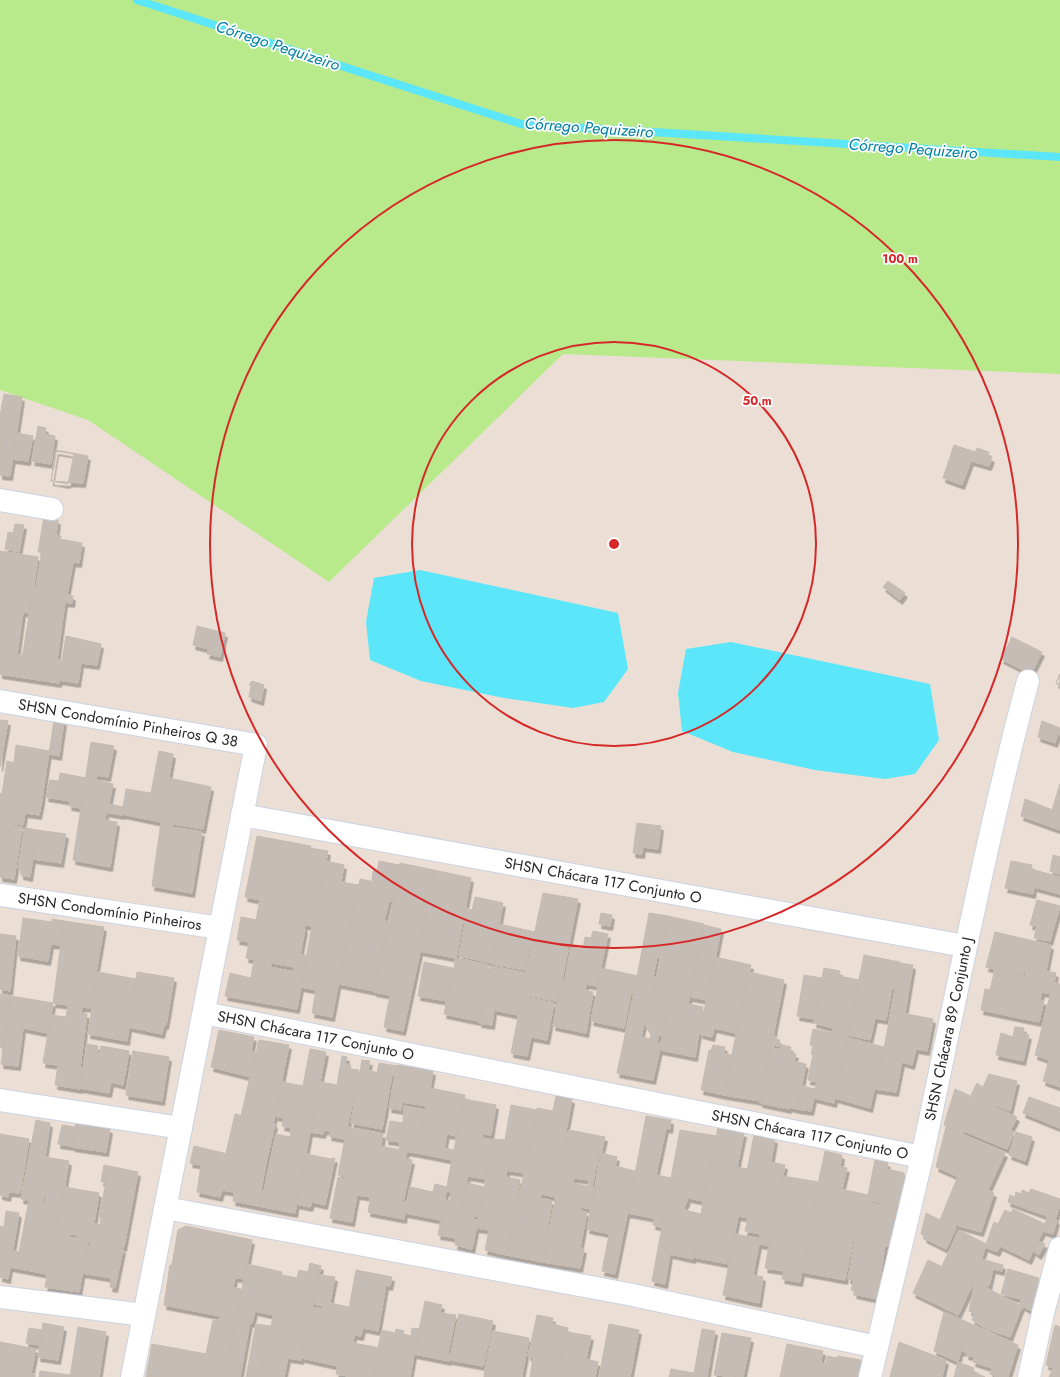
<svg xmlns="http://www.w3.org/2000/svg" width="1060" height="1377" font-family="Jost,sans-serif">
	<defs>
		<filter id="shadow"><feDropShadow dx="2.5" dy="4.5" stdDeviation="0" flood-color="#0004"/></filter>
	</defs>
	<rect width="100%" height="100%" fill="#ebdfd5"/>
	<!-- green -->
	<path fill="#b8e98b" d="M0,0H1060V374L563,354L329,582L88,420L0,390Z"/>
	<!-- water -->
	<path fill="#5be6fa" d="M420,570L618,613L628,669L604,702L573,708L504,698L421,681L370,660L366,622L374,578Z
		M731,642L930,684L939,740L915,774L885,779L815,770L733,752L682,731L678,693L686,649Z"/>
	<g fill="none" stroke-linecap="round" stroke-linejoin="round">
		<!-- stream -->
		<path stroke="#5be6fa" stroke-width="8" d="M137,0L521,124L1060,157"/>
	</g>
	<!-- building -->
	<path fill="#c6bcb6" stroke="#c6bbb0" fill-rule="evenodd" filter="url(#shadow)" d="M4,394L22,397L10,476L0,475V416Z
		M38,426L46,428L45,434L55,436L51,464L32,461Z
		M16,433L33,436L28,461L12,459Z
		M954,445L975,452L977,448L989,452L987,456L992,458L989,466L971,461L962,485L943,478Z
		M56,450L88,456L83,483L51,481Z
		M56,451L74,454L68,484L51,481Z
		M44,517L58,520L56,535L61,536L60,539L82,543L79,563L73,562L67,595L73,596L72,603L32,598L33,589H36L42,552H38Z
		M15,524L24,525L19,552L5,549L8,532L13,533Z
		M0,551L38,557L32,598L0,592Z
		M888,581L905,593L900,600L883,587Z
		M0,592L32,598L29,613L23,612L17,655H23L19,677L0,674Z
		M32,598L65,602L57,660L62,661L59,683L19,677Z
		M197,626L225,633L220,657L207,654L209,649L193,645Z
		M66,636L101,644L97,665L81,663L78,683L59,680Z
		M1012,637L1042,652L1031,674L1001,659Z
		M1060,674V685L1056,683Z
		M1060,675V685L1056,683Z
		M252,681L264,685L261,701L249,697L251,685H249Z
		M0,720L8,721L0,767Z
		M54,720L64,721L59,756L49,754Z
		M1042,721L1060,728V735L1058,734L1055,743L1038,737Z
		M91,742L114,746L108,777L97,775L96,780L113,784L109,804L123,807L122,815L81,808Z
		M16,745L49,751L42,800L2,794L7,761L14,763Z
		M159,751L173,754L161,822L122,814L126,789L151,793Z
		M60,773L86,778L81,808L69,806L70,801L46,797L50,780L59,781Z
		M169,778L211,787L203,829L161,822Z
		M1060,784V813L1052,810Z
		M0,793L2,794L0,808Z
		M2,794L42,800L39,815L25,813L23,825L14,823V826L22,827L14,879L0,877V808Z
		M1025,799L1060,813V830L1021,816Z
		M81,808L106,813L105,820L117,822L110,867L73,860Z
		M161,822L173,824L172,827L202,832L192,893L152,886Z
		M637,823L661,826L658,849L643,847L642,854L633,853Z
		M25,828L37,830L30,877L21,875V869L18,868Z
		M37,830L66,834L61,863L33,859Z
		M257,836L311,846L310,848L328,851L320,891L249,877Z
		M1053,855L1060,857V874L1050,871Z
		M326,861L344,865L341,882L359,885L347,938L311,931Z
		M379,861L399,865L393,902L389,901L384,921L389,922L385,945L347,938L360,879L375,882L372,880L373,871L377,872Z
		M1011,861L1032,865L1031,869L1060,877V894L1034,887L1033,894L1005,888Z
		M400,863L434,870L419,951L385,945Z
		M434,870L471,878L456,958L419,951Z
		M249,877L320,891L312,926L305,925L304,929L256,920L260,900L245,897Z
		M543,893L578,899L562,980L526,973Z
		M475,897L503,903L492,963L459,956L465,924L463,923L466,908L472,910Z
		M1037,900L1060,906L1050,941L1034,938L1037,926L1030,925Z
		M601,913L612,915L610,926L599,924Z
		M649,913L668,916L660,957H657L653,977H656L653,997L634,993Z
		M668,916L704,924L688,1004L653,997Z
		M241,917L305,929L300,955L307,956L304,969L246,958L249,942L237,940Z
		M23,918L52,922V919L64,921L61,945L51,944L48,961L18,956Z
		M64,921L104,927L90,1008L53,1003Z
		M499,924L535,932L531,949L529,948L525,970L492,964Z
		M704,925L721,929L707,1000L690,997Z
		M311,931L347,938L332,1017L312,1013L316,990L301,987Z
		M593,931L608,934L597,986L565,980L571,947L583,949L585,937L591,938Z
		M995,932L1051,945L1046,971L1056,973L1054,983L1026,977V972H1023L1022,976L986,967Z
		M0,934L16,936L10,991L0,989Z
		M347,938L383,945L374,991L339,984Z
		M383,945L420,952L403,1031L384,1027L390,995L374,992Z
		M864,955L900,962L895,989L892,988L886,1020L875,1018L870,1040L848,1035Z
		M715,957L751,965L740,1014L705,1007Z
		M456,958L489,965L478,1021L444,1014Z
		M254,960L271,963L270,967L293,972L294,967L304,969L297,1009L225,996L230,973L251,978Z
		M424,962L453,968L447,1001L418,996Z
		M900,963L913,965L905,1013L891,1011Z
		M491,966L526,973L518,1015L494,1010L492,1025L479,1023Z
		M601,968L638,976L634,993L597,986Z
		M824,968L840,971L839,976L859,980L848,1036L832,1033L833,1028L814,1023Z
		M995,969L1054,983L1051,994L1042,992L1040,1000L990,990Z
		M98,972L136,979L131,1014L92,1008Z
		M137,972L174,978L167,1020L131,1014Z
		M749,972L784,980L776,1021L740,1014Z
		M526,973L562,980L557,1001L522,995Z
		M804,975L822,978L815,1019L797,1016Z
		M562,980L586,984L585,990L593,992L586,1033L553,1026Z
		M1054,983L1060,984V1007L1048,1003Z
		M598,987L631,993L624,1028L591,1021Z
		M985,989L1044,1001L1039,1022L981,1010Z
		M634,993L670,1000L662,1036L658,1035L657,1043L661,1044L653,1080L617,1073ZM644,1023L651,1033L650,1039L641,1037Z
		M0,994L11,996L4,1048L0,1047Z
		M11,996L53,1003L48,1033L23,1028L18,1066L1,1064Z
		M522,997L554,1003L547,1040L531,1037L527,1056L511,1053Z
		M670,1000L703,1007L695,1057L660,1050Z
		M1048,1003L1060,1007V1044L1040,1036Z
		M68,1005L82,1007L81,1013L87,1014L80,1068H83L80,1089L55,1085L58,1065L43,1063L51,1015L66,1017Z
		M705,1007L740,1014L736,1033L714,1028L712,1037L700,1034Z
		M92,1008L167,1020L166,1025H164L162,1034L129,1027L127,1041L88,1034Z
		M891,1011L933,1019L927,1051L885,1043Z
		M740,1014L776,1021L761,1101L724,1095Z
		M1015,1027L1024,1028L1023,1034L1029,1035L1023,1061L996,1055L1001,1033L1013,1037Z
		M813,1029L848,1036L834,1103L814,1098L811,1111L797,1109L802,1086L815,1089L817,1082L808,1080L813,1055L811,1054L813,1046L810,1045Z
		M219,1030L254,1037L251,1051L256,1052L251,1077L211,1067Z
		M775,1035L776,1036L775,1039L780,1040L779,1046L773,1045V1048L780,1050L781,1045L791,1047L790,1052L796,1054L794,1061L806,1064L797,1109L789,1107V1109L760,1103L772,1038Z
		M1040,1036L1060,1044V1087L1043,1081L1049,1060L1035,1055Z
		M848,1038L884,1047L870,1108L835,1098Z
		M259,1040L289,1045L281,1085L251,1077Z
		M885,1043L916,1049L912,1065L902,1062L896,1092L875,1089Z
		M87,1044L98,1046L97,1054H100L101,1046L129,1051L123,1085L111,1082L109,1093L80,1088Z
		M713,1045L725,1047L724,1054L732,1055L724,1095L701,1090L709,1050L711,1051Z
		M310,1049L326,1052L310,1132L282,1126L284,1118L275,1116L282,1082L303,1086Z
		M133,1051L169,1057L162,1101L126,1095Z
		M342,1056L347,1057L345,1064L351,1065L350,1069L359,1070L345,1139L329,1136L330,1131L324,1130L323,1134L310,1132L320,1082L337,1085Z
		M362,1060L370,1061L368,1070L375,1072L377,1073L379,1063L397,1066L395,1076L392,1075L382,1129L351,1123Z
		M397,1065L433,1071L427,1106L402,1102L401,1110L389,1108Z
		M989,1074L1017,1081L1010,1111L971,1095L977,1083L983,1087Z
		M250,1077L281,1085L273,1124L241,1116Z
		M430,1088L465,1095L457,1136L447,1134L444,1148L455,1150L452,1160L417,1153Z
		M955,1089L1017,1117L1010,1131L1014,1132L1007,1149L964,1131L963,1134L944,1125Z
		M556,1096L572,1099L566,1131L569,1132L559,1180L524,1173L537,1108L553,1111Z
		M1029,1097L1060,1108V1128L1023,1113Z
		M464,1099L496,1105L491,1135L482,1134V1138L493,1140L488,1167L452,1160Z
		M511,1105L537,1110L524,1173L488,1167L493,1139L505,1140Z
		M404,1106L426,1110L417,1153L399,1150L400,1142L386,1140L390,1121L403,1123Z
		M235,1114L275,1124L266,1163L226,1153Z
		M646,1116L671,1120L670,1129L666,1128L656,1175L671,1178L666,1202L631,1195Z
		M36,1120L50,1123L45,1157L69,1161L61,1206L21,1199ZM44,1196L47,1197L45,1202H43Z
		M76,1122L110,1129L106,1152L72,1147Z
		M62,1125L75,1127L71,1146L58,1144Z
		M291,1127L310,1132L295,1213L258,1206L261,1190L264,1191L276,1134L290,1137Z
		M347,1127L383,1134L381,1146L345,1139Z
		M718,1127L744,1133L737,1167L747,1169L738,1216L702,1208Z
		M946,1127L1005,1153L988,1190L936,1167Z
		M569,1130L605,1137L601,1154H599L592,1187L588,1186L589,1180L574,1178L572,1183L559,1180Z
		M680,1130L717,1136L703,1201L688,1198L686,1204L667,1200Z
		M1016,1132L1032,1137L1025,1161L1009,1155Z
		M0,1134L29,1139L20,1193L9,1192L8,1197L0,1195Z
		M754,1135L775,1139L771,1162L785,1165L773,1223L738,1216Z
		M345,1139L380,1146L371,1197L357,1195L352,1222L330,1218L338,1177L345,1179V1176L338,1175Z
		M194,1146L266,1163L258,1206L233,1201L234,1192L222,1190L220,1197L197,1192L201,1165L190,1163Z
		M380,1146L407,1151L405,1158L412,1160L403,1202H407L404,1219L368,1212Z
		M825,1151L842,1155L840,1167L847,1168L842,1189L818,1184Z
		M601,1153L617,1157L615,1166L635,1171L631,1195L595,1188Z
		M306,1154L331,1159L335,1158L325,1205L312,1202L310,1207L296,1204Z
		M452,1160L470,1163L456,1238L438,1235L445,1200L450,1201L451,1192L446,1191Z
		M875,1160L888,1163L887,1169L904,1173L905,1179L898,1206L867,1200Z
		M470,1163L488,1167L485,1179L468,1176Z
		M104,1165L138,1172L124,1247L91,1241L94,1224L100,1225L101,1218L99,1217L106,1182H101Z
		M488,1167L507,1170L506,1177L520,1180L507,1255L485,1250L489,1230L477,1228Z
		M524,1173L559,1180L556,1197L541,1194L540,1198L552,1201L546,1237H548L543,1262L507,1255Z
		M782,1176L819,1182L810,1230L773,1223Z
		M958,1176L994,1193L981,1232L956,1225L955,1228L940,1220Z
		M559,1180L595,1188L590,1209L581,1207L580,1211L587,1212L580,1248L584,1249L580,1268L543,1262Z
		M467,1183L484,1187L479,1217L474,1216L473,1219L478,1220L472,1249L455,1245Z
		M435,1184L447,1187L441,1220L405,1213L410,1187L433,1192Z
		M818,1184L868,1195V1202L879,1205L880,1202L897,1206L888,1246L810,1230Z
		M64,1187L99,1193L91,1241L77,1239L78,1235L69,1234V1237L55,1234Z
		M595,1188L631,1195L615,1274L602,1271L609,1235L611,1234L587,1229Z
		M1031,1189L1060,1199V1205L1055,1219L1008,1202L1010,1195L1015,1197L1016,1192L1021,1194L1022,1190L1029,1193Z
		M631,1195L666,1202L661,1227L653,1225L654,1218L627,1213Z
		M29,1200L61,1206L47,1274L10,1267L13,1251L19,1252Z
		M667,1200L685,1204L684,1210L701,1214L693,1259L670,1254L665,1284L652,1281Z
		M702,1208L738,1216L729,1264L693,1257Z
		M1013,1209L1045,1224L1047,1217L1057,1220L1053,1234L1043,1231L1038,1241L1045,1244L1039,1255L1033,1251L1029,1260L1000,1246L997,1252L985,1247L994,1222L998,1224L1005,1210L1011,1213Z
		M6,1211L19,1213L8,1279L0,1277V1226L4,1227Z
		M926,1213L956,1228L946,1249L924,1238L925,1236L921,1234Z
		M748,1218L773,1223L769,1246L759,1244L760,1234L745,1231Z
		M773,1223L810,1230L800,1282L782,1279L784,1271L765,1268Z
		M186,1226L252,1240L244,1279L172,1265L178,1230Z
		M810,1230L853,1239L845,1280L802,1272Z
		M959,1230L986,1244L975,1282L942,1266Z
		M55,1234L88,1241L79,1292L45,1287Z
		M735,1234L760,1239L753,1275L763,1277L759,1303L723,1295Z
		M855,1240L885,1245L877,1299L854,1294L855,1291L851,1290L854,1280L848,1279Z
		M91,1241L123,1249L115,1288L110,1287L111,1278L82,1273L87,1245L90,1246Z
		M981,1259L1003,1265L1002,1271L993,1269L989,1286L975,1282Z
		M928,1260L974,1282L958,1315L913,1293Z
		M310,1263L321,1266L306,1333L271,1326L282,1275L297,1278L299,1270L308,1272Z
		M247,1264L282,1272L273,1315L255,1311L252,1323L236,1319Z
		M170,1265L235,1278L233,1288L241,1289L236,1319L164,1305Z
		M1008,1269L1039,1278L1032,1311L1020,1305L1021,1299L1001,1294Z
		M356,1270L392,1277L390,1286L386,1285L378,1331L363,1328L361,1336L354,1335L353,1343L343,1341Z
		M319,1275L335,1277L330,1303L349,1307L343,1341L306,1333L312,1307L322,1309L323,1306L313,1304Z
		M975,1282L1022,1306L1010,1337L987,1329L972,1320L975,1314L969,1311Z
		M425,1301L442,1305L440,1313L456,1315L448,1353L451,1354L449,1361L414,1354Z
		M944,1312L967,1322L958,1362L934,1351Z
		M459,1314L493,1321L483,1366L450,1360Z
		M537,1315L553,1318L552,1324L568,1328L558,1377H530L533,1357L528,1356Z
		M220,1316L236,1319L228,1358L206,1354L213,1320L219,1321Z
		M236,1319L250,1322L240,1377H224Z
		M967,1322L1018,1345L1008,1377H998L990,1374L992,1368L973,1362L974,1357L966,1355L967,1352L960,1351Z
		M43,1323L64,1327L58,1360L38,1357Z
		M256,1324L271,1326L260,1377H246Z
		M609,1324L639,1330L630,1377H599Z
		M1055,1325L1060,1327V1371L1046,1365Z
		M271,1326L306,1333L301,1360L288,1358L284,1377H260Z
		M78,1327L106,1332L99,1377H70Z
		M29,1328L42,1330L40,1345L26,1343Z
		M412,1328L420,1329L414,1354L378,1348L382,1330L395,1333L396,1329L404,1331L403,1334L411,1336Z
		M702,1329L715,1331L707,1377H669L671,1369L694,1373Z
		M493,1331L529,1338L522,1376L485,1369Z
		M567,1332L591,1336L586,1359L598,1362L595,1377H558Z
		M306,1333L343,1341L338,1366L302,1358Z
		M722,1333L751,1338L743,1377L714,1375Z
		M343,1341L380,1348L374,1377H353L336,1374Z
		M0,1342L36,1349L31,1374H35V1377H0Z
		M899,1342L946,1360L942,1377H890Z
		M152,1344L228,1358L224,1377H146Z
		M787,1344L823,1351L818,1377H780Z
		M380,1348L414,1354L410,1377H374Z
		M827,1356L837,1358L838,1356L861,1360L858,1374L861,1375L860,1377H818L820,1363L826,1364Z
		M958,1362L974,1368L973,1371L985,1377H954Z
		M1053,1368L1060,1371V1377H1049Z
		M485,1369L521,1375L522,1376V1377H484Z
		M40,1371L70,1375V1377H39Z"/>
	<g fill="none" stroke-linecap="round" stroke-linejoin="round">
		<defs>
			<g id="street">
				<path d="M0,500L52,509"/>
				<path id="s1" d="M0,701L256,745L132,1377"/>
				<path id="s2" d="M242,815L965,946"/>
				<path id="s3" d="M0,895L220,928"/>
				<path id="s4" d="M204,1013L922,1157"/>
				<path d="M0,1100L181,1128"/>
				<path d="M165,1208L628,1294L877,1347"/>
				<path d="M0,1297L144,1315"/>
				<path id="s5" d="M870,1377C887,1304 905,1230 922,1157C956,998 986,838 1028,681"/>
				<path d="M1029,1377L1043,1313L1060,1248"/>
			</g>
		</defs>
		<!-- street casing -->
		<use href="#street" stroke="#cbd2e2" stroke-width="24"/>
		<!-- street -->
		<use href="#street" stroke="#fff" stroke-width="22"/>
	</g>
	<!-- distance rings -->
	<g fill="none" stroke="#d62828" stroke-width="2">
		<circle cx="614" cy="544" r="202"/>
		<circle cx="614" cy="544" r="404"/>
	</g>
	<g text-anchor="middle" stroke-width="3.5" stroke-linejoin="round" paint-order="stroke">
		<!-- street labels -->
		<g font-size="15" fill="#262626" stroke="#fff">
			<text dy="5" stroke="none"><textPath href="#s1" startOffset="130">SHSN Condomínio Pinheiros Q 38</textPath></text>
			<text dy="5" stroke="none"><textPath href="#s2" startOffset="367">SHSN Chácara 117 Conjunto O</textPath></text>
			<text dy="5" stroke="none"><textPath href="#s3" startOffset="111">SHSN Condomínio Pinheiros</textPath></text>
			<text dy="5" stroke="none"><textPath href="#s5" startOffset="357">SHSN Chácara 89 Conjunto J</textPath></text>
			<text dy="5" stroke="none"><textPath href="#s4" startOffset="114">SHSN Chácara 117 Conjunto O</textPath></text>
			<text dy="5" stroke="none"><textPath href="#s4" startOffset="618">SHSN Chácara 117 Conjunto O</textPath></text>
		</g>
		<!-- water labels -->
		<g font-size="16" font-style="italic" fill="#0080a1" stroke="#fff">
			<text transform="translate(278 45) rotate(18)" y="6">Córrego Pequizeiro</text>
			<text transform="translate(589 127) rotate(4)" y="6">Córrego Pequizeiro</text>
			<text transform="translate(913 148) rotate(4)" y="6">Córrego Pequizeiro</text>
		</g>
	</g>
	<circle cx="614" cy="544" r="6" fill="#d62828" stroke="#fff" stroke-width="2"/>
	<g font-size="12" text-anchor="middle" font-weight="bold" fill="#d62828" stroke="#fff" stroke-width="3.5" stroke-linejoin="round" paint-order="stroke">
		<text x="900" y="263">100 m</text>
		<text x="757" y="405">50 m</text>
	</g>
</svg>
